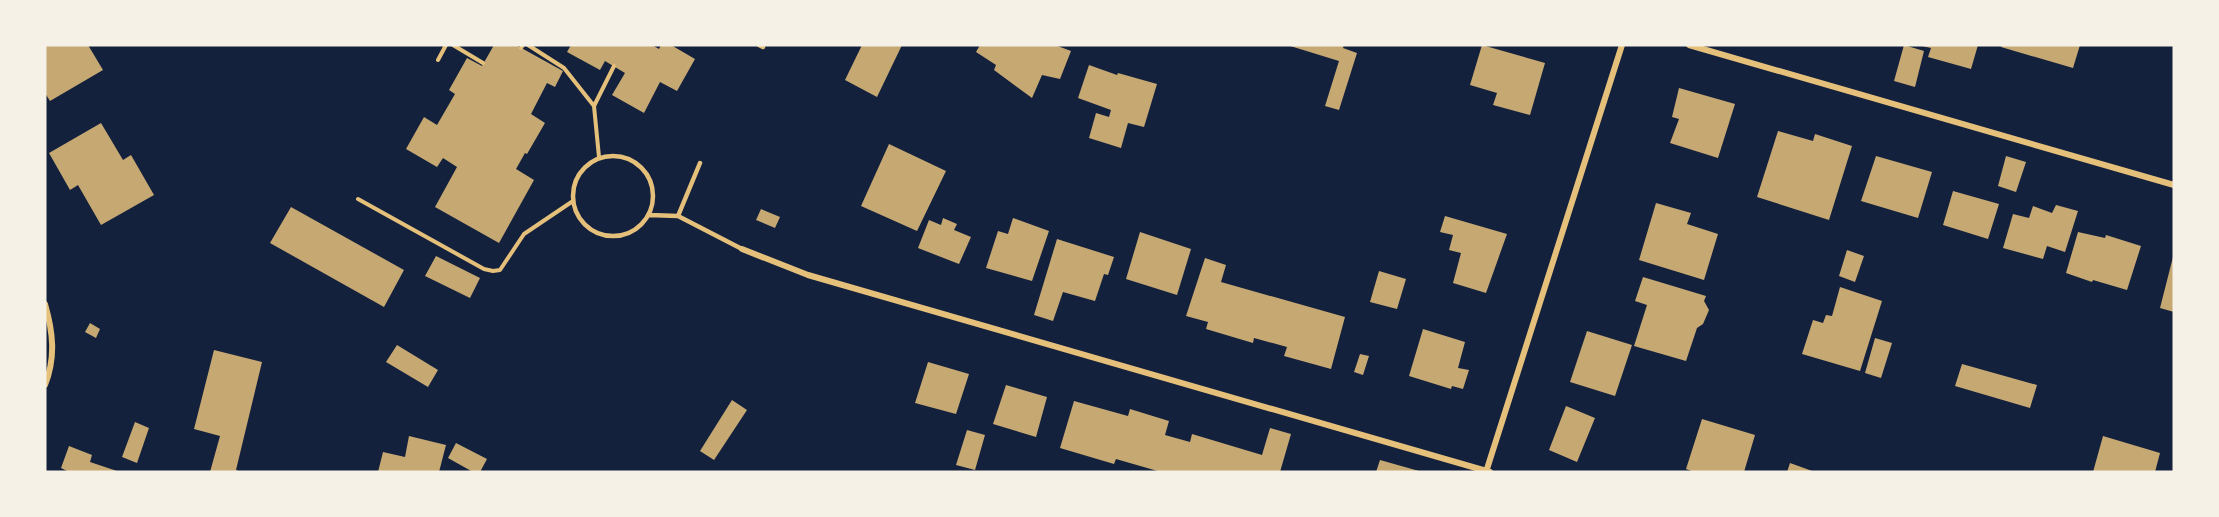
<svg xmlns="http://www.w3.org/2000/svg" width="2219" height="517" font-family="'Golos Text',sans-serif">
	<rect width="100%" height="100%" fill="#14213d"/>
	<!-- building -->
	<path fill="#c6a872" d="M45,45H88L103,70L50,101L45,93Z
		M494,45H516L563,71L555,87L547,83L531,114L545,123L527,154L525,153L516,169L534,180L499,243L435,207L457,167L443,158L437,167L406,149L424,117L437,125L455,94L449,90L467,58L482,66Z
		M571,45H652L659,49L661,45H671L695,59L677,91L660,82L644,113L612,95L625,73L605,61L600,70L567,52Z
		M862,45H902L877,97L845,80Z
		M980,45H1055L1071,51L1060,79L1042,75L1032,98L994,70L996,65L976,52Z
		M1287,45H1344L1343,48L1357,53L1339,110L1325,106L1339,61Z
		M1482,45L1545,63L1530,115L1493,105L1497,93L1470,85Z
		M1904,45L1924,51L1915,87L1894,81Z
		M1978,45L1971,69L1928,57L1931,48L1922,46Z
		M2002,45H2080L2073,68L2001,47Z
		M1089,65L1117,75L1118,73L1157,84L1144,127L1128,123L1121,148L1089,138L1096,113L1109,117L1111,110L1078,98Z
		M1679,88L1735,104L1718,158L1670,143L1679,119L1672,117Z
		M101,123L123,160L131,155L154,195L101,225L78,185L70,190L49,153Z
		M1778,131L1813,141L1815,134L1852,146L1829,220L1757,197Z
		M889,144L946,171L917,231L861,206Z
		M1876,156L1932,172L1918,218L1861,201Z
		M2006,156L2026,162L2016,192L1998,186Z
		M1953,191L1999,204L1988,239L1943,225Z
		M1656,203L1691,213L1687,224L1718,234L1704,280L1639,260Z
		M2056,205L2078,211L2065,252L2047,246L2043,259L2003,248L2013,214L2029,218L2033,206L2052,213Z
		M291,207L404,270L384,307L270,243Z
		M761,209L780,217L775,228L756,220Z
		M1445,216L1507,234L1486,293L1453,283L1461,253L1449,250L1453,235L1440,232Z
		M943,218L957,224L954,230L971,237L959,264L918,248L929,220L941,225Z
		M1013,218L1049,231L1032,281L986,268L998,231L1008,234Z
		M1140,232L1191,249L1177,295L1126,279Z
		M2078,232L2105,238L2106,235L2141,246L2127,290L2093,280L2092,282L2066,273Z
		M1057,239L1114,257L1108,275L1104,274L1095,301L1063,292L1053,321L1034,315Z
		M1847,250L1864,256L1855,282L1839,276Z
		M436,256L480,278L470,298L425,276Z
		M2173,257L2174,258V312L2160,308Z
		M1205,258L1226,265L1221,282L1345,317L1331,369L1284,356L1287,347L1254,338L1253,343L1206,329L1208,322L1186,316Z
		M1379,271L1406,279L1397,309L1370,302Z
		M1643,277L1706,296L1704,301L1709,310L1703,324L1697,328L1686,361L1634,346L1647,305L1635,301Z
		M1840,287L1882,301L1860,371L1802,354L1813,320L1823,323L1826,315L1832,316Z
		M90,323L100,329L96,338L85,332Z
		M1423,329L1465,342L1458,368L1469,370L1463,389L1452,386L1451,389L1409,376Z
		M1587,331L1632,345L1615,396L1570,382Z
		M1875,338L1892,343L1881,378L1865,373Z
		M397,345L438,370L428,387L386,362Z
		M214,350L262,362L236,470L241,472H210L220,436L194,429Z
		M1360,354L1369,356L1363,375L1354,372Z
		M928,362L969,374L956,414L915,403Z
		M1962,364L2037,385L2030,408L1955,386Z
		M1006,385L1047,397L1036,437L993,424Z
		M732,400L747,410L714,460L700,451Z
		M1074,401L1128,416L1130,409L1169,421L1165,435L1190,442L1192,434L1262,455L1270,428L1291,434L1280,472H1161L1116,459L1114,464L1060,448Z
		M1566,406L1595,418L1577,462L1549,450Z
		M1702,419L1755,435L1744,472H1694L1686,469Z
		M135,422L149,428L137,463L122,457Z
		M967,430L985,435L975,470L956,465Z
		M409,436L446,445L439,472H378L383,452L405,457Z
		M2103,436L2160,453L2155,472H2093Z
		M456,443L487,459L480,472H473L448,458Z
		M69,446L92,455L90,462L120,472H69L61,468Z
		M1380,460L1419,471V472H1376Z
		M1790,463L1815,472H1787Z"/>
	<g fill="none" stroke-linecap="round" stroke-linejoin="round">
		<!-- path -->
		<path stroke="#e5c07b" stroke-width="4" d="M453,45L483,63
			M528,45L564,68L594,106L599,157
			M521,48L523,45
			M438,60L446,45
			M594,106L614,66
			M358,199L484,269L493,271L500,270L524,234L573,201"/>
		<!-- service -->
		<path stroke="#e5c07b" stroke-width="4.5" d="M759,45L763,47
			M573 196a40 40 0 1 1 80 0a40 40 0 1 1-80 0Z
			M649,215L678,216L742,249
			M678,216L700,163"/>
		<!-- minor -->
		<path stroke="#e5c07b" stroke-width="6" d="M1689,45L2174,185
			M742,249L808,275L1490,472
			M45,304C53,332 56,357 45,385
			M1486,472L1622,45"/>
	</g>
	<!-- border -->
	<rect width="2219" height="517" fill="none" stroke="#f6f1e7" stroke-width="93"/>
</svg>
